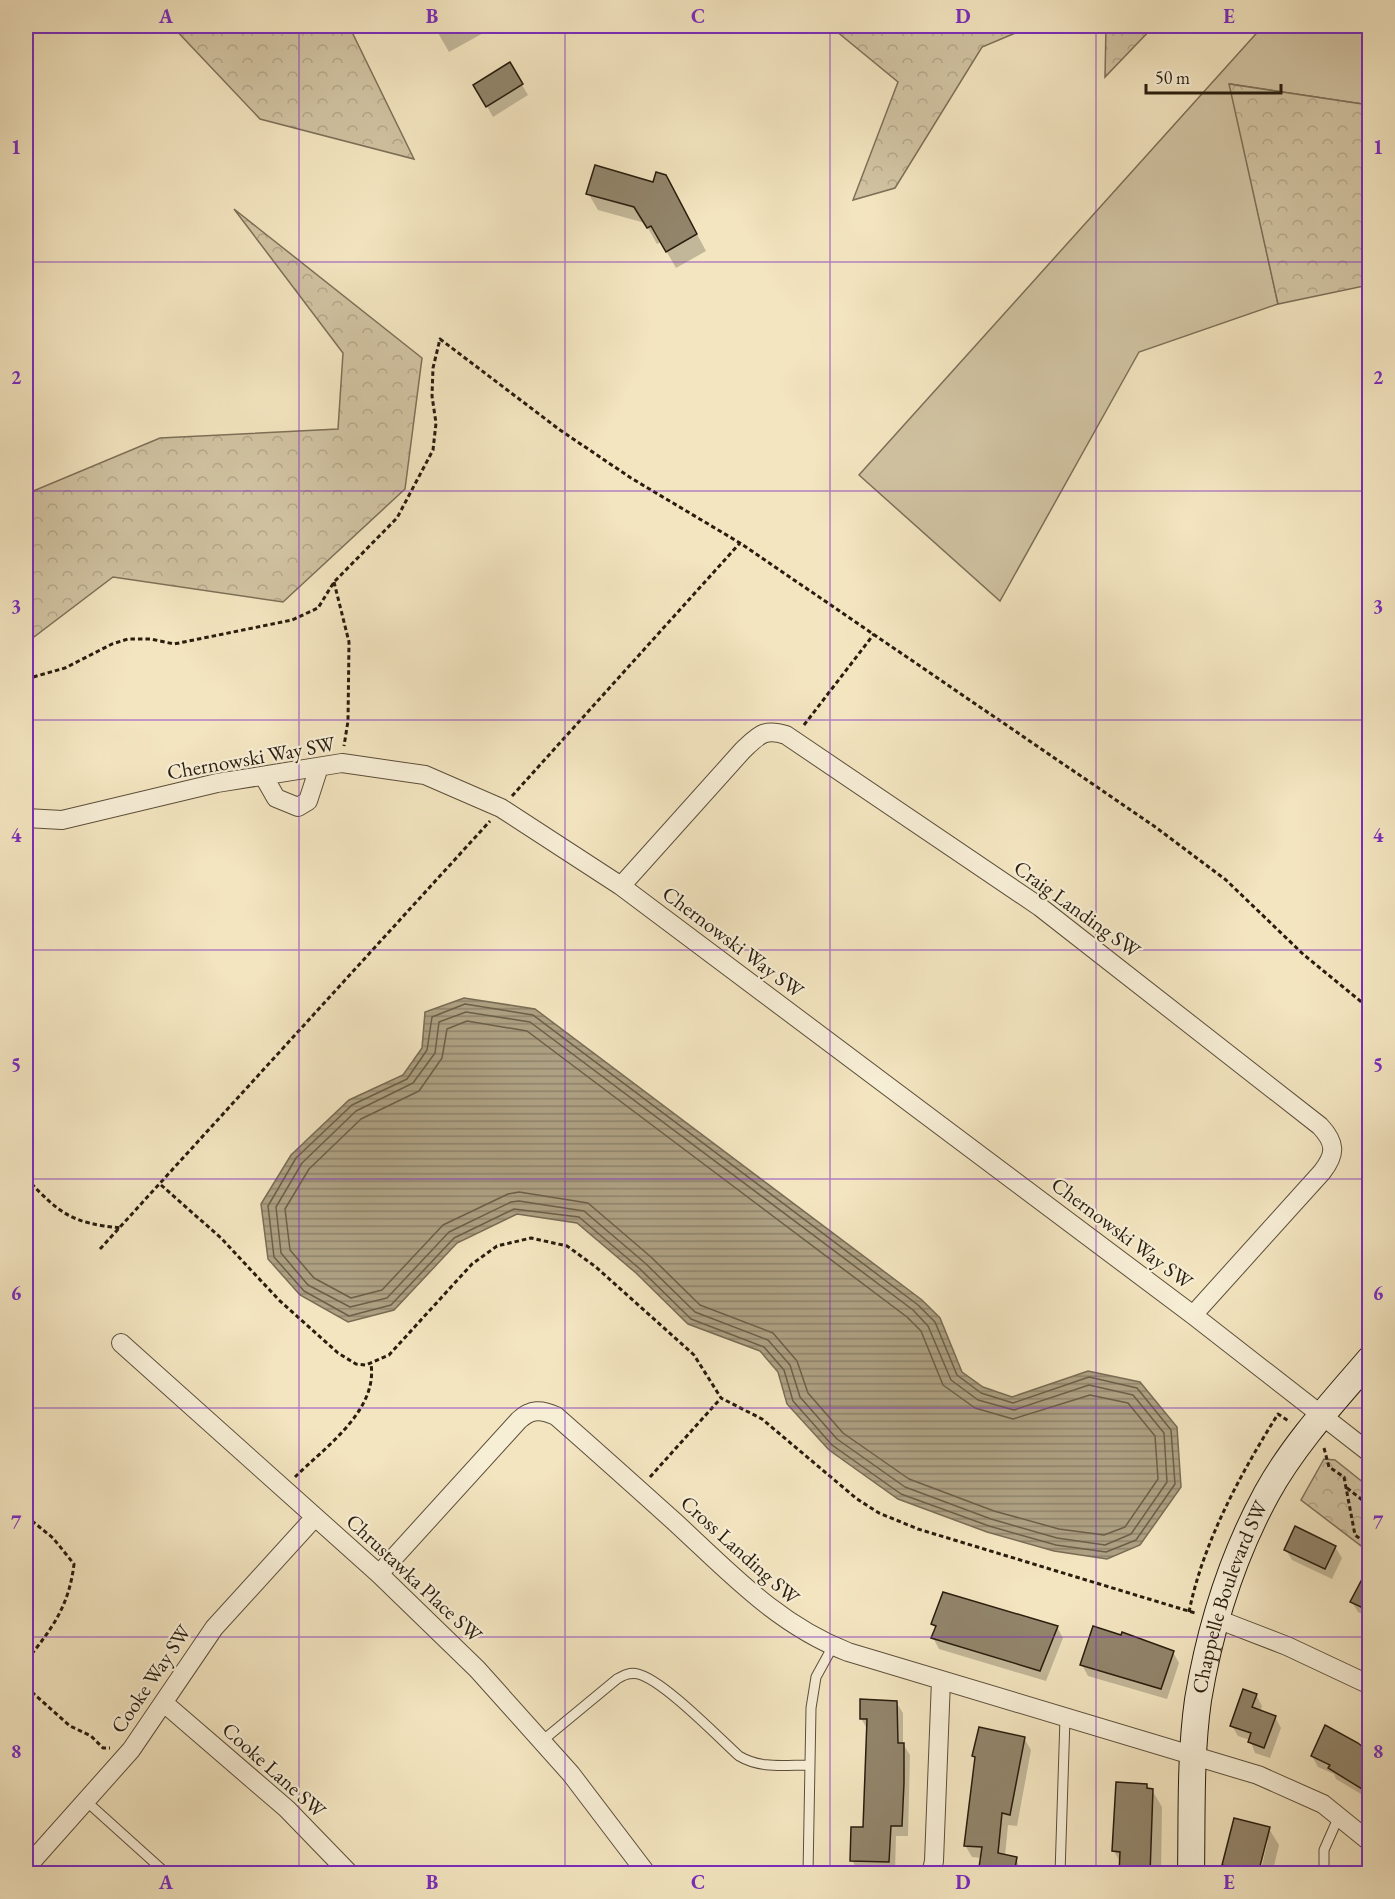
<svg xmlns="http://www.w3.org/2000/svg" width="1395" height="1899" font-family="'EB Garamond',serif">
	<defs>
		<pattern id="forest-crowns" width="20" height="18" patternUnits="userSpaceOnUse" patternTransform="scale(1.5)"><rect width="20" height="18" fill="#d1c3a2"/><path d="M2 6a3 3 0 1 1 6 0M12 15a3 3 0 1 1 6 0" fill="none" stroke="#b3a78a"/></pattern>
		<pattern id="water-rules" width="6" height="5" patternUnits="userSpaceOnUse" patternTransform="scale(1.5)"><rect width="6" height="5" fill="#aea183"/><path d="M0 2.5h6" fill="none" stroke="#8e836a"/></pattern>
	</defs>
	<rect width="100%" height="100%" fill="#f3e5c0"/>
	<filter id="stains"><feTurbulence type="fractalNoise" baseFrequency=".00333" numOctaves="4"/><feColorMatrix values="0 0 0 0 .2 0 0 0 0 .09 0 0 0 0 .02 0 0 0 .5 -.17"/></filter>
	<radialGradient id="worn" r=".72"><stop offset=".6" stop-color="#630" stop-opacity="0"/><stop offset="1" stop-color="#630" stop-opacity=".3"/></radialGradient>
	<!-- green -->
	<path fill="#d1c3a2" stroke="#7d7058" stroke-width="1.5" d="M1263,26H1369V105L1230,84L1278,304L1139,352L1000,601L859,475Z"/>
	<!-- forest -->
	<path fill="url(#forest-crowns)" stroke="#7d7058" stroke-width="1.5" d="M172,26H349L414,159L260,119Z
		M830,26H1032L982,47L895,188L853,200L898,82Z
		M1106,26H1154L1105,77Z
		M1229,84L1369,105V285L1278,304Z
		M234,209L422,358L405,489L283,602L113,577L26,643V494L160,438L338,429L343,353Z
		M1324,1459L1335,1460L1369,1487V1552L1301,1500Z"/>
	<!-- water -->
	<path fill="url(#water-rules)" stroke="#796c54" stroke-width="1.5" d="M464,998L535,1009L922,1300L940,1318L962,1372L983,1387L1012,1397L1088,1371L1140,1382L1177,1427L1181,1487L1140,1545L1107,1559L1054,1551L987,1532L898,1499L829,1450L787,1404L778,1372L760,1351L688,1324L636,1273L577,1223L517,1214L457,1243L394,1310L348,1322L300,1295L268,1259L261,1204L291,1155L349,1100L403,1075L422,1048L425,1012Z"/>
	<!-- shadow -->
	<path fill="#0003" d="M434,26H496L449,52Z
		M510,65L528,95L493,117L475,85Z
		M654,184L675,193L706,251L676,268L661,242L657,244L645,223L598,210L588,193Z
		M1296,1528L1335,1547L1342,1558L1332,1579L1292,1560L1286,1550Z
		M1370,1574V1618L1358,1612L1352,1602Z
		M933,1624L1057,1627L1063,1638L1046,1681L939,1649L933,1638L936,1629Z
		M1173,1652L1179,1663L1167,1699L1088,1676L1082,1665Z
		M1256,1695L1262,1706L1260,1712L1275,1717L1281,1728L1270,1758L1255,1753L1250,1740L1238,1736L1232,1726Z
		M896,1702L903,1713V1744L910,1755L908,1836H896L895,1872L858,1871L852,1860L865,1829L867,1729L861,1718Z
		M1024,1738L1031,1750L1017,1826L1008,1825L1005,1856L1016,1858L1022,1874H979L982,1858L972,1857L965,1845L976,1761L974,1756Z
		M1370,1754V1803L1366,1797L1336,1779L1334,1774L1318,1767L1312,1756Z
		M1146,1786L1152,1790L1162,1807L1161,1874H1121V1864L1114,1851Z
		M1269,1829L1279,1845L1272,1874H1260L1268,1840L1228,1874L1223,1865Z"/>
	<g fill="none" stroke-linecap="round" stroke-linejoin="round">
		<!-- shore -->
		<path stroke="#6c5f48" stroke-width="1.5" d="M465,1004L533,1015L918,1305L935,1322L957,1375L981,1393L1013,1403L1089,1377L1137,1388L1171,1430L1175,1484L1136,1540L1106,1552L1056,1545L989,1526L901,1494L832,1445L793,1401L784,1370L764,1347L691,1319L640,1269L579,1217L514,1209L454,1238L391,1305L349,1316L304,1291L274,1257L268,1206L296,1158L352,1105L407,1079L427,1050L432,1017Z
			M466,1012L530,1022L913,1310L928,1326L951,1380L978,1400L1014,1410L1089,1385L1133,1395L1164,1433L1167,1482L1131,1534L1105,1545L1057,1538L991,1519L905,1487L837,1439L800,1397L790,1365L768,1340L695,1312L645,1263L584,1211L519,1201L511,1202L449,1232L387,1298L350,1307L308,1285L281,1253L276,1207L302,1163L356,1111L413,1083L435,1053L439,1022Z
			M467,1021L527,1031L907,1317L921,1331L943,1385L975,1408L1013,1419L1090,1395L1128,1403L1155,1436L1158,1479L1125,1527L1104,1535L1059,1529L994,1511L909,1479L843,1433L808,1393L797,1361L773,1333L700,1305L651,1257L588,1203L519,1192L508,1194L443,1225L382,1290L351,1298L314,1278L290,1250L285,1209L309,1169L361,1119L419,1091L442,1058L447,1029Z"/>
	</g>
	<!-- building -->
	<path fill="#92856b" stroke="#291d0e" stroke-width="1.5" d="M510,62L523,84L486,107L473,85Z
		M595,165L653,182L656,172L666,175L697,234L666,252L651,226L647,228L634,207L586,194Z
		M1295,1526L1336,1546L1325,1569L1284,1550Z
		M1370,1564V1611L1350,1602Z
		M943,1592L1058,1626L1040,1671L931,1638L936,1626L931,1624Z
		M1093,1626L1121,1635L1122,1632L1174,1651L1161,1689L1080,1665Z
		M1243,1689L1257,1694L1252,1707L1276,1716L1264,1748L1248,1742L1251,1733L1230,1726Z
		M860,1699L897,1701L898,1743H904V1783L902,1826H891L889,1862L850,1861L851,1827H863L867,1719H860Z
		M1325,1725L1358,1743L1370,1753V1794L1328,1768L1330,1765L1311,1756Z
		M979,1727L1025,1737L1010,1815L1002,1813L998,1853L1017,1857L1014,1874H978L982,1847L964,1846L975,1757L972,1756Z
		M1116,1782L1147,1784V1788L1153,1789L1150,1874H1119L1120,1852L1112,1851Z
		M1234,1818L1270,1827L1258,1874H1227L1229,1867L1222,1865Z"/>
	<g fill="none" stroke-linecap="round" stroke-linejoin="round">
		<defs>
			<path id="lane" d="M542,1741L617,1679C624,1675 630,1672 638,1674C663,1680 718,1737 739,1756C761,1769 784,1765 809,1765
				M86,1801L167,1874
				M808,1874L811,1708L816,1677L833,1646
				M1060,1874L1065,1718
				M1324,1874V1850L1339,1816"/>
			<path id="street" d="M264,777L276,798L298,807L308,801L319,767
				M26,818L62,820L217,783L342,763L425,775L501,808L621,886L1193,1315L1370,1453
				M621,886L743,750C759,735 764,728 786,735L1040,907L1320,1126C1336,1143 1336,1154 1322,1172L1193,1315
				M121,1343L379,1574L477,1669L571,1774L647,1874
				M379,1574L519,1420C531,1409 541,1409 556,1416C596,1451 636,1487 676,1523C730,1573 778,1625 848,1652L1258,1775L1323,1804L1370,1842
				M1217,1619L1287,1646L1370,1685
				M164,1703L287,1809L350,1874
				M26,1868L131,1750L214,1628L315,1517
				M931,1874L934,1861L941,1680"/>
			<g id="secondary">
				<path id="s1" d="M1191,1874C1192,1816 1190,1757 1198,1700C1210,1628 1232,1557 1267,1493C1294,1444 1334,1401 1370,1359"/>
			</g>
		</defs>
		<!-- lane casing -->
		<use href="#lane" stroke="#5c4f3a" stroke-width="11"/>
		<!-- street casing -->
		<use href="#street" stroke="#5c4f3a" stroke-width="20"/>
		<!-- secondary casing -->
		<use href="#secondary" stroke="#291d0e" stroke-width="28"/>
		<!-- path -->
		<path stroke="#291d0e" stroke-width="3" stroke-dasharray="4.5 3" stroke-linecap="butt" d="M334,582L349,642L348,721L344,746
			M26,679L65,668L112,644L128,639H151L174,644L292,620L318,608L334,582L397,518L433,450L436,423L432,396L433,368L440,339L560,430L631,478L740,543L1154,826L1226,880L1304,955L1370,1009
			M804,725L874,634
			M512,796L740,543
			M26,1178C60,1214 71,1223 121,1228
			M161,1185L221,1238L279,1300L338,1353L356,1364L366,1365L389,1355L472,1264L497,1246L531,1238L567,1246L596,1267L694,1355L721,1398L762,1419L857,1499L879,1513L918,1529L1195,1613
			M100,1249L490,821
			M1324,1448L1329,1467L1344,1477L1355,1535L1370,1546
			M295,1477C324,1448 378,1411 371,1364
			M650,1477L721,1398
			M1347,1488L1370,1506
			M26,1516L53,1538L74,1564C69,1606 52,1629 26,1661
			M1189,1612C1203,1542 1241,1473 1278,1414L1290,1422
			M26,1687L70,1726L91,1736L103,1748H110"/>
		<!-- lane -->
		<use href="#lane" stroke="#f7eed6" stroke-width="9"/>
		<!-- street -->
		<use href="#street" stroke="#f7eed6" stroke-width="18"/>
		<!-- secondary -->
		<use href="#secondary" stroke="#f7eed6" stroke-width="26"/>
	</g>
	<!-- grid -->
	<path fill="none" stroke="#7b2cbf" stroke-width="1.5" stroke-opacity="0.55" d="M299,26V1874M565,26V1874M830,26V1874M1096,26V1874M26,262H1370M26,491H1370M26,720H1370M26,950H1370M26,1179H1370M26,1408H1370M26,1637H1370"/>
	<g text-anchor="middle" stroke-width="4.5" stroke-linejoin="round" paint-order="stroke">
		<!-- street labels -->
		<g font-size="21" fill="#291d0e" stroke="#f7eed6">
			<text transform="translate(251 758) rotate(-10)" y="7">Chernowski Way SW</text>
			<text transform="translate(1077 909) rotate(36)" y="7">Craig Landing SW</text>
			<text transform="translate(733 942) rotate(37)" y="7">Chernowski Way SW</text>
			<text transform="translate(1122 1233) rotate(37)" y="7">Chernowski Way SW</text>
			<text transform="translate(740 1550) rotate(42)" y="7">Cross Landing SW</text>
			<text transform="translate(414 1578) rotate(43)" y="7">Chrustawka Place SW</text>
			<text dy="7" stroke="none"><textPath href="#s1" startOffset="282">Chappelle Boulevard SW</textPath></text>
			<text transform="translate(151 1679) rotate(-56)" y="7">Cooke Way SW</text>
			<text transform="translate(274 1770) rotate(42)" y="7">Cooke Lane SW</text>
		</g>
	</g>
	<!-- margin -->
	<rect width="1395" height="1899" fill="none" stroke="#f3e5c0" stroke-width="66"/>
	<!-- scale -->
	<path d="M1146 84v9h135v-9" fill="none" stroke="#291d0e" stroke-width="3"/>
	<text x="1155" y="84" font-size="18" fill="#291d0e" stroke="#f7eed6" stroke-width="4.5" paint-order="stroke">50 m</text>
	<rect x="33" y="33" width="1329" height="1833" fill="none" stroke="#7b2cbf" stroke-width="2"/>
	<g font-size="20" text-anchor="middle" font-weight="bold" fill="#7b2cbf">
		<text x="166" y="23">A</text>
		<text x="432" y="23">B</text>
		<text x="698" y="23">C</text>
		<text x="963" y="23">D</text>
		<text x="1229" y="23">E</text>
		<text x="16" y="154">1</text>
		<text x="1378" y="154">1</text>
		<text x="16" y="384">2</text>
		<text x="1378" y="384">2</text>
		<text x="16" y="613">3</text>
		<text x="1378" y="613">3</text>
		<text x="16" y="842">4</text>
		<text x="1378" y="842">4</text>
		<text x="16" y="1071">5</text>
		<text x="1378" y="1071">5</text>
		<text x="16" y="1300">6</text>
		<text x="1378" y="1300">6</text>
		<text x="16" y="1529">7</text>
		<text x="1378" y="1529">7</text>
		<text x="16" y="1758">8</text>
		<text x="1378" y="1758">8</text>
		<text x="166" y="1889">A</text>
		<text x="432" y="1889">B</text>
		<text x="698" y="1889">C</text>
		<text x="963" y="1889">D</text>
		<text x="1229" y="1889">E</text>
	</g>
	<rect width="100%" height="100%" filter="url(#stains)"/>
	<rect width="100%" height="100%" fill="url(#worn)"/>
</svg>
